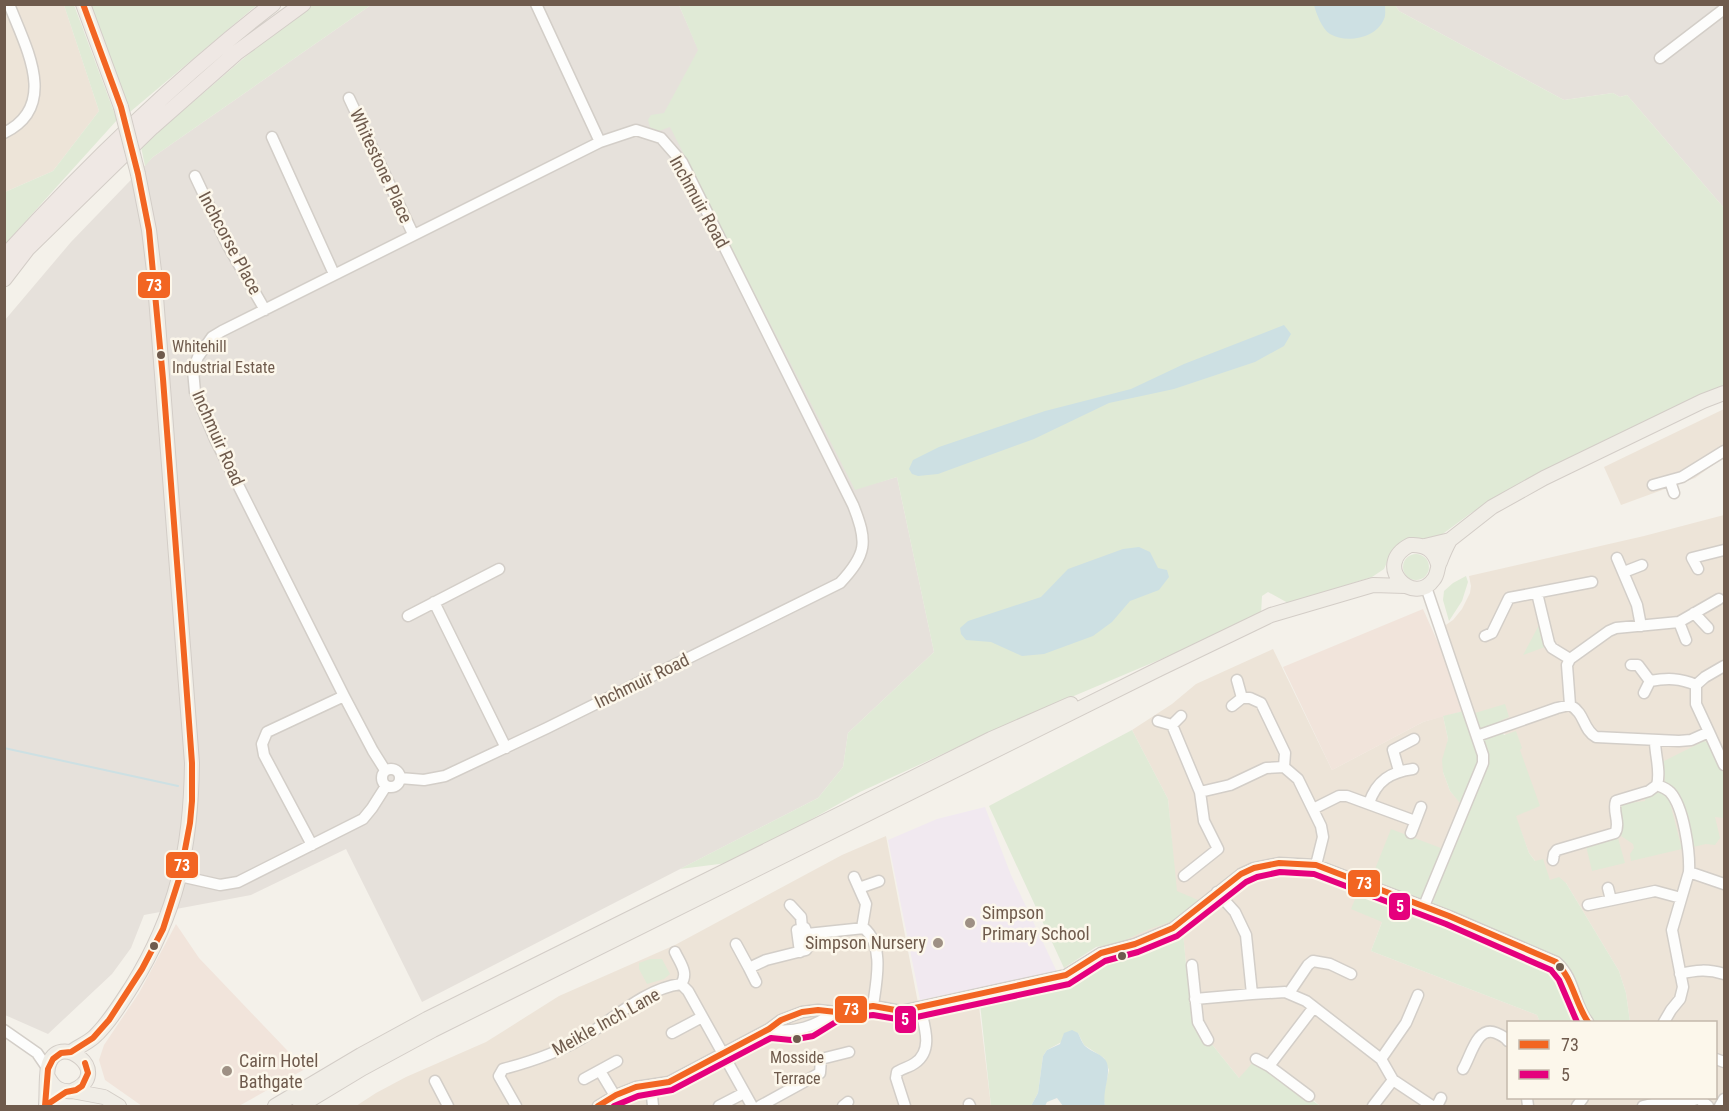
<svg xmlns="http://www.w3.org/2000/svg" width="1729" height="1111" font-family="'Roboto Condensed',sans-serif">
	<rect width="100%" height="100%" fill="#f4f1ea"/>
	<!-- residential -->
	<path fill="#ede4d8" d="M5,5H64L99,111L53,171L5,192Z
		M1724,409V457L1695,478L1621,505L1604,467Z
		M1724,515V1106H1320L1309,1096L1239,1078L1202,1032L1191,965H1186L1182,922L1066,975L1064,968L1177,903L1168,799L1132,730L1172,704L1196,684L1273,649L1332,770L1423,722L1443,716L1448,739L1443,772L1450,791L1464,807L1446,850L1382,922L1371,951L1537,1015L1540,1022H1508V1098H1716V1022H1630L1626,993L1619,971L1566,883L1550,880L1529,853L1512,807L1520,749L1500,729L1477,736L1440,629L1453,620L1462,609L1470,593L1471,586L1469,576L1644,536Z
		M886,836L918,1003L978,998L991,1106H356L376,1093L406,1077L486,1042L559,996L675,945L842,855Z"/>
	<!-- commercial -->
	<path fill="#f1e4db" d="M1423,609L1468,710L1423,722L1332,770L1283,667Z
		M176,924L199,958L305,1069L239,1106H142L105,1080L99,1060L104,1045L139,993Z"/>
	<!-- industrial -->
	<path fill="#e6e1db" d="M371,5H679L698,49L855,489L897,477L934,652L848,733L843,767L818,798L422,1002L346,849L251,895L144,915L131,948L112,974L48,1034L5,1015V320L71,242L153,157Z
		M1395,5H1724V208L1627,95L1620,97L1613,93L1564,100L1399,11Z"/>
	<!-- education -->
	<path fill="#f1e9f0" d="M985,807L1011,875L1057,972L920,1000L888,840L937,819Z"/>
	<!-- green -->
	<path fill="#e0ead6" d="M64,5H74L117,120L5,244V192L53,171L99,111Z
		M90,5H257L130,112Z
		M310,5H371L153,157L145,166L141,147L244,58Z
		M679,5H1395L1399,11L1564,100L1613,93L1620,97L1627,95L1724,208V386L1647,420L1471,513L1440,536L1401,543L1391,553L1384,569L1372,577L1288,603L1268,592L1262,596L1261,614L1166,657L1010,723L860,792L735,862L680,869L818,798L843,767L848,733L934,652L897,477L855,490L670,127L659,131L650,127L648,120L651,115L664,113L698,50Z
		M1403 567a13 13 0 1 1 26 0a13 13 0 1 1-26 0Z
		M1466,576L1468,582L1462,601L1449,621L1443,600L1444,591L1453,583Z
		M1543,620L1550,645L1523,655L1539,625Z
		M1505,704L1509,717L1502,720L1501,723L1480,729L1475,713Z
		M1468,710L1478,736L1500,729L1504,735L1516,731L1522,748L1520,750L1540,806L1516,816L1529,853L1535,861L1543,859L1550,880L1559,877L1566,883L1619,971L1626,993L1630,1022H1540L1537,1015L1371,951L1382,922L1351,909L1362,882L1369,884L1391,829L1446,850L1464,808L1450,791L1443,772L1442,760L1448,739L1443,716Z
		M1132,730L1168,799L1177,891L1198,900L1184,913L1170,922L1147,930L1119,943L1096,947L1064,968L989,806Z
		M1704,741L1709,743L1724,774V818L1715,817L1720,838L1715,845L1706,844L1693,847L1680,795L1665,782L1662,762Z
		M1657,792L1668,795L1682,849L1631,861L1630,854L1634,848L1633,844L1621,836C1626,823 1618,815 1622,804L1645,801V797Z
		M1618,838L1625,863L1592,871L1586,846Z
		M1182,922L1186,964L1192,965L1202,1032L1239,1078L1256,1059L1320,1106H1105L1103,1096L1109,1070L1104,1058L1084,1045L1078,1033L1047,1050L1043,1056L1038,1093L1031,1106H991L979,994L1056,977Z
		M650,959H662L670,974L664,979L647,984L639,969V963Z"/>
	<!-- water -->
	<path fill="#cde0e3" d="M1314,5H1385C1385,9 1386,15 1384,19C1377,38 1346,44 1330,34C1322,29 1316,13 1314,5Z
		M1284,325L1291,334L1284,346L1255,362L1174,389L1109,403L1034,439L938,474L918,476L912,474L909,469L913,460L939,447L1045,411L1131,389L1184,364Z
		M1139,547L1150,552L1158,568L1167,570L1169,577L1159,590L1130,601L1112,622L1093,636L1044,654L1022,656L991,642L966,640L961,634L960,628L968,621L1041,597L1068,569L1123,549Z
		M1072,1030L1078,1033C1080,1037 1082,1043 1085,1046C1091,1052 1104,1054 1107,1063C1111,1075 1102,1091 1105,1106H1063L1057,1098L1047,1102L1045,1106H1031L1038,1093L1043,1056L1047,1050L1060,1044L1064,1033Z"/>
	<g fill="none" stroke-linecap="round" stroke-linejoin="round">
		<!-- stream -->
		<path stroke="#cde0e3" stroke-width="2" d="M4,748L178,786"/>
		<defs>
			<path id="minor" d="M536,4L600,142
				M1660,58L1724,9
				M349,98L413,234
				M4,133C60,106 25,46 9,4
				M272,137L334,274
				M195,176L227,244L265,310
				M1670,481L1674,493
				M1653,485L1682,477L1724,451
				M1617,558L1637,605L1641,626
				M1698,569L1692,558L1724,550
				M1624,572L1642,565
				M1537,593L1549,643L1552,648L1570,659
				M434,602L506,748
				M1694,613L1708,628
				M408,616L499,569
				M1679,622L1686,640
				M1485,636L1492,633L1509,598L1592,582
				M1631,665H1638L1650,681
				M1237,680L1242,698
				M1696,685V704L1709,732
				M1696,685L1705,677L1724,666
				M1644,693L1650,681C1667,678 1680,678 1696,685
				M1570,705L1567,665L1570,659L1609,631L1616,628L1679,622L1719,599
				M1232,706L1242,698H1250L1261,703L1285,753L1284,767L1298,779L1321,826L1323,837L1316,865
				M1158,721L1172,725L1181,716
				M1172,725L1200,792L1204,821L1218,849L1184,876
				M1477,736L1557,708L1570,705C1586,714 1582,729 1596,737L1679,741L1691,740L1709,732L1724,765
				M382 778a9 9 0 1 1 18 0a9 9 0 1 1-18 0Z
				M385,770L373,751L344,696L215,439L195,392L193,370L198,357L212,337L222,331L600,142L636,130L661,138L682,162L853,505C868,542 867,554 840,583L547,728L445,776L424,780L400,778
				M1399,771L1393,750L1414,739
				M1657,785C1662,787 1666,788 1670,792C1684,807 1690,853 1689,872L1672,930L1683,987L1680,999L1671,1010L1664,1022
				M1200,792L1230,785L1266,768L1284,767
				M1369,803C1377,780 1391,772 1413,769
				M1313,809L1339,796H1347L1415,821
				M1411,833L1421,807
				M312,845L264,755L262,744L267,732L344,696
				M1553,860L1554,854L1557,850L1615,833C1621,823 1612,811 1616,801L1649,791L1657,785C1661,771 1655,755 1655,741
				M1689,872L1724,884
				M180,876L220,885L238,882L363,819L372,808L386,786
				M854,877L866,904L862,928
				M859,888L879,881
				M1608,888L1611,900
				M790,905L801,917L802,928
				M1588,905L1655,891L1681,898
				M1424,906L1483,763V755L1426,587
				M736,944L749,968
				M675,952C680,963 689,973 681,984
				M800,952L797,930L805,928L807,934
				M1192,965L1198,1022L1208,1040
				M1680,974C1696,970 1708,969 1724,974
				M756,982L749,968L766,960L806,950L808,947L807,934L864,928C885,946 876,983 873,1006
				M1289,993L1308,965L1313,961L1330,964L1351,974
				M1252,994L1285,992L1306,1001L1381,1059L1393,1080L1432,1106
				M1195,999L1252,994L1246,935L1235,912L1217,892
				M769,1029C795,1034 815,1026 836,1012
				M4,1030L37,1053L48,1069
				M672,1033L702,1017
				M1256,1059L1269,1066
				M1381,1059L1406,1023L1418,995
				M1716,1059L1724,1062
				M1463,1069C1471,1056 1477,1025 1496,1033C1501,1035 1505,1037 1508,1041
				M600,1071L615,1096
				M584,1079L617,1061
				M435,1081L448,1106
				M651,1086L653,1106
				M1309,1096L1269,1066L1314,1007
				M1527,1098L1528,1106
				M969,1104L970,1106
				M516,1106L499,1076L503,1069C530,1062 557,1053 581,1039C612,1021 643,989 681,984L688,991L752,1106
				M598,1106L616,1095L636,1087L669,1082L769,1029L781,1020L802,1012L818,1010L836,1012L873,1006L901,1011L1066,975L1101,953L1135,944L1173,928L1241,874L1254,868L1279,863L1316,865L1449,916L1556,962C1576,979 1573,1004 1588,1022
				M719,1106L744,1093
				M760,1106L820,1073L821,1059L849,1052
				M843,1106L848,1102
				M905,1106L896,1078L897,1072C903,1068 910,1067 915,1063C934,1050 924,1025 920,1007
				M1373,1106L1393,1080
				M1437,1106L1441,1098
				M1577,1106L1583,1098
				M1643,1106L1656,1103L1694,1100L1698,1098L1708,1106
				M1720,1106L1724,1099"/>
			<path id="major" d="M83,4L121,107
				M1425,546L1450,540L1492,507L1544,478L1703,401L1724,393
				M1438,564C1434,550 1425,544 1410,545C1371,565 1414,608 1434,579C1438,574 1437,567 1440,562C1443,554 1446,547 1450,540
				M71,1052C78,1047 87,1043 94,1037C109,1023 121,1003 132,986C177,913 191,849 192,763L154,271L149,230L138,174
				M72,1091L104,1097L119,1106
				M46,1105C47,1093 46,1079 48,1067C57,1028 116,1073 72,1091C60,1092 54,1088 48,1077
				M275,1106L361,1055L427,1019L991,739L1071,704
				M300,1106L363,1068L433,1030L1159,669L1271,615L1373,585L1405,586"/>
			<path id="highway" d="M4,257C87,166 175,80 273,4
				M4,279L27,249L152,127L236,53L303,4"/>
		</defs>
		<!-- minor casing -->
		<use href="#minor" stroke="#d3cec8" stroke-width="13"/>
		<!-- major casing -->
		<use href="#major" stroke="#d3cdc7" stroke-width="16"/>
		<!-- highway casing -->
		<use href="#highway" stroke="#d3cdc7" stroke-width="17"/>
		<!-- minor -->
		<use href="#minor" stroke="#fdfdfc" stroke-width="10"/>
		<!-- major -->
		<use href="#major" stroke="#f0ede6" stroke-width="14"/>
		<!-- highway -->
		<use href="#highway" stroke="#efe8e4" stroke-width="15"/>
		<defs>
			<path id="major-bridge" d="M121,107L138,174"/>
		</defs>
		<!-- major-bridge casing -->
		<use href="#major-bridge" stroke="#d3cdc7" stroke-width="16" stroke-linecap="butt"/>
		<!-- major-bridge -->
		<use href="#major-bridge" stroke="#f0ede6" stroke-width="14"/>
		<defs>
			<path id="bus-1" d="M45,1106L48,1069L53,1059L61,1053L71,1052L93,1038L109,1020L142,969L163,929L180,876L190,823L192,801V763L183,641L163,379L149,230L138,174L121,107L83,4
				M45,1106L66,1092L76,1090L82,1086L88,1073L85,1063
				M598,1106L616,1095L636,1087L669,1082L769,1029L781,1020L802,1012L818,1010L836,1012L873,1006L901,1011L1066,975L1101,953L1135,944L1173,928L1241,874L1254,868L1279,863L1316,865L1449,916L1556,962C1573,979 1575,1003 1588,1022"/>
			<path id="bus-2" d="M614,1106L638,1096L672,1090L771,1038L791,1040L813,1036L839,1020L856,1017L873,1015L903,1020L1069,984L1105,961L1138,952L1177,936L1246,882L1257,877L1280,872L1314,874L1446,924L1551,970L1559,980L1577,1022"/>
		</defs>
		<!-- bus-1 casing -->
		<use href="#bus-1" stroke="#fcf7eb" stroke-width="10"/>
		<!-- bus-2 casing -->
		<use href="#bus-2" stroke="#fcf7eb" stroke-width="10"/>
		<!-- bus-1 -->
		<use href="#bus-1" stroke="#f26522" stroke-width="6"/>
		<!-- bus-2 -->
		<use href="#bus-2" stroke="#e5007d" stroke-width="6"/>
	</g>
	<!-- markers -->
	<g fill="#6f5b4d" stroke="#fcf7eb" stroke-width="2">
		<circle cx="161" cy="355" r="5"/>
		<circle cx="154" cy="946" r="5"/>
		<circle cx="1122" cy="956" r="5"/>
		<circle cx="1560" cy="967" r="5"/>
		<circle cx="797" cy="1039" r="5"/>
	</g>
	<g fill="#9e9084" stroke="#fcf7eb" stroke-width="2">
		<circle cx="970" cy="923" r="6"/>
		<circle cx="938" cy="943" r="6"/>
		<circle cx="227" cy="1071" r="6"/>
	</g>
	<g text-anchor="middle" stroke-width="5" stroke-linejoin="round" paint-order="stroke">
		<!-- bus labels -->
		<g font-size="16" fill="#6f5b4d" stroke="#fcf7eb" text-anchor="start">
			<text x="172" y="352">Whitehill<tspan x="172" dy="21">Industrial Estate</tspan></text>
			<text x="797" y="1063" text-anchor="middle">Mosside<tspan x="797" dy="21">Terrace</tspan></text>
		</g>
		<!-- street labels -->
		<g font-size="18" fill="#6f5b4d" stroke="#fcf7eb">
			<text transform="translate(381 166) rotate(65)" y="6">Whitestone Place</text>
			<text transform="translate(699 202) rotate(61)" y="6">Inchmuir Road</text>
			<text transform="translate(230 243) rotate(62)" y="6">Inchcorse Place</text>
			<text transform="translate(218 438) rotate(66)" y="6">Inchmuir Road</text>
			<text transform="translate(642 681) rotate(-26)" y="6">Inchmuir Road</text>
			<text transform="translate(606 1022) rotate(-29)" y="6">Meikle Inch Lane</text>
		</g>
		<!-- poi labels -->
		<g font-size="18" fill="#6f5b4d" stroke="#fcf7eb" text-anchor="start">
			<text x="982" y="919">Simpson<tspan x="982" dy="21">Primary School</tspan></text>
			<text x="926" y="949" text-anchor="end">Simpson Nursery</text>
			<text x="239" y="1067">Cairn Hotel<tspan x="239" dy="21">Bathgate</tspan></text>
		</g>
	</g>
	<g stroke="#fcf7eb" stroke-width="2">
		<rect x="137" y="271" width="34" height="28" rx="6" fill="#f26522"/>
		<rect x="165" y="851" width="34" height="28" rx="6" fill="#f26522"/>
		<rect x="1347" y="869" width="34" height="29" rx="6" fill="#f26522"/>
		<rect x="1388" y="892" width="23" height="29" rx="6" fill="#e5007d"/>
		<rect x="834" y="995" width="34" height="29" rx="6" fill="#f26522"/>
		<rect x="894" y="1005" width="23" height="29" rx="6" fill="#e5007d"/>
	</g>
	<g font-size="16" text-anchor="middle" font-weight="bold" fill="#fff">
		<text x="154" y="291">73</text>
		<text x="182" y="871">73</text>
		<text x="1364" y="889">73</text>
		<text x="1400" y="912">5</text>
		<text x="851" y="1015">73</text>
		<text x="905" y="1025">5</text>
	</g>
	<!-- border -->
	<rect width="1729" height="1111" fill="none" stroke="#6f5b4d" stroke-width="12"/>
	<!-- legend -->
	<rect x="1507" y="1021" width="210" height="78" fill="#fcf7eb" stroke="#c4b9ac" stroke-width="1.5"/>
	<rect x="1519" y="1040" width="30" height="9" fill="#f26522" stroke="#c4b9ac" stroke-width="1.5"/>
	<text x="1561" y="1051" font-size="18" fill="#6f5b4d">73</text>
	<rect x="1519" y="1070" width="30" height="9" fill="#e5007d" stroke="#c4b9ac" stroke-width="1.5"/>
	<text x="1561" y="1081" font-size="18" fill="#6f5b4d">5</text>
</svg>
